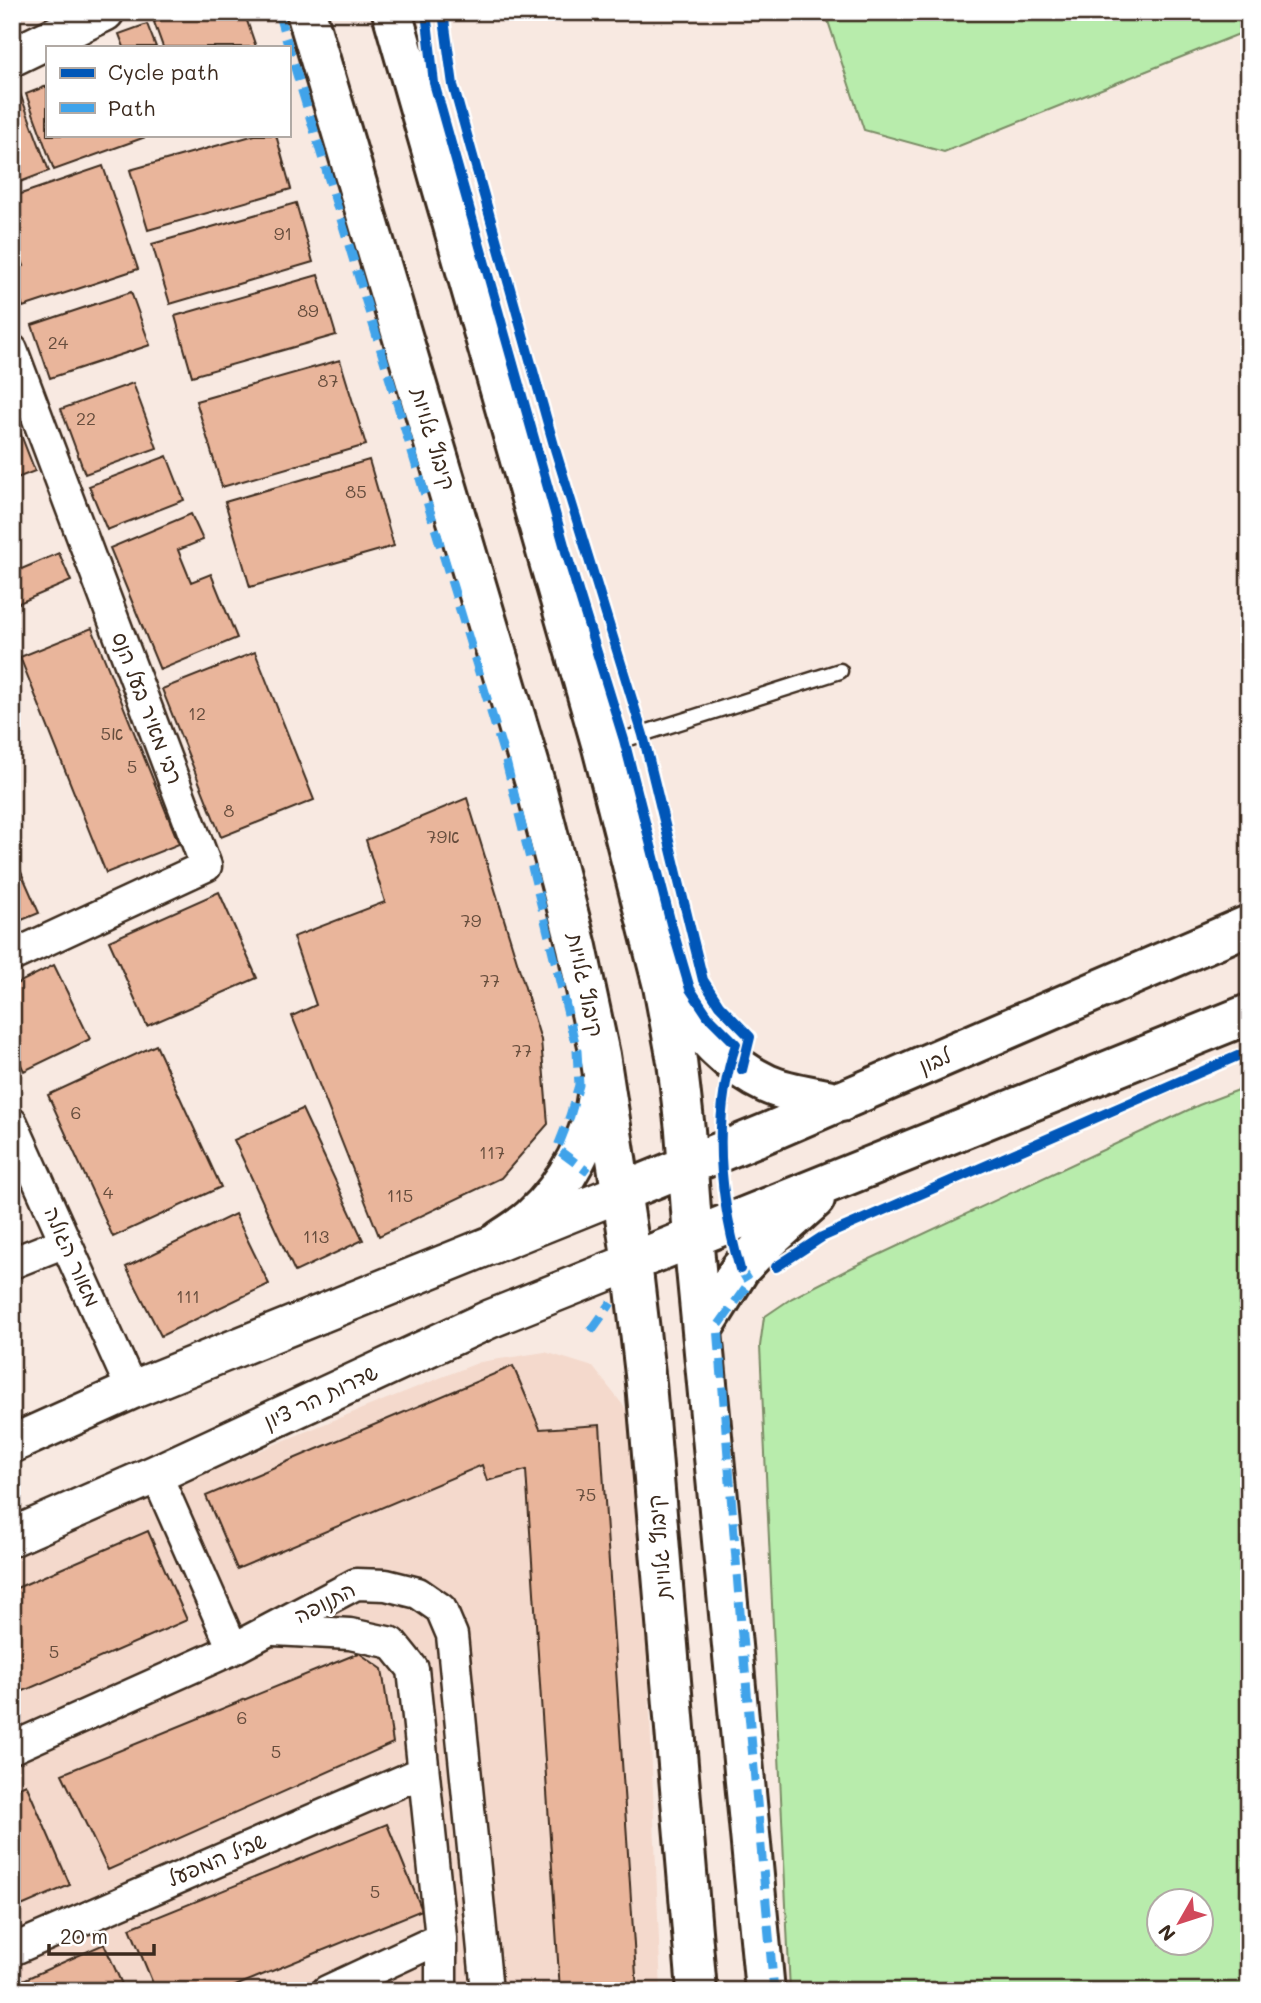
<svg xmlns="http://www.w3.org/2000/svg" width="1261" height="2003" font-family="Mali,'Playpen Sans Hebrew',sans-serif">
	<rect width="100%" height="100%" fill="#f8e9e1"/>
	<filter id="ink" filterUnits="userSpaceOnUse"><feTurbulence type="fractalNoise" baseFrequency=".0143" numOctaves="2"/><feDisplacementMap in="SourceGraphic" scale="14" xChannelSelector="R" yChannelSelector="G"/><feConvolveMatrix kernelMatrix="1 2 1 2 8 2 1 2 1" color-interpolation-filters="sRGB"/></filter>
	<g filter="url(#ink)">
		<!-- built -->
		<path fill="#f4d9cc" d="M545,1352L593,1367L626,1409L642,1519L661,1991H12V1553L334,1420L480,1362Z"/>
		<!-- green -->
		<path fill="#b8ecac" stroke="#7a8b65" stroke-width="2" fill-rule="evenodd" d="M825,12H1249V30L944,152L864,130Z
			M1249,1086V1991H790L760,1346L764,1317L792,1298L853,1267L1199,1105ZM1160,1902H1202V1944H1160Z"/>
		<!-- building -->
		<path fill="#e9b59b" stroke="#3b2a1e" stroke-width="2" d="M180,12H244L256,47H163L154,22Z
			M147,24L156,47H124L119,34Z
			M47,86V135H151L54,170L26,94Z
			M19,91L49,171L12,185V94Z
			M255,135H276L291,189L148,230L130,170Z
			M103,166L138,269L23,307L12,275V270L24,266L12,233V197Z
			M296,203L313,262L170,304L152,244Z
			M318,275L336,335L192,376L175,316Z
			M131,292L150,345L50,378L32,325Z
			M340,360L366,445L222,487L196,401Z
			M133,383L157,448L85,474L61,409Z
			M12,412L35,471L12,480Z
			M167,456L184,500L107,530L89,486Z
			M369,460L394,546L250,587L225,502Z
			M191,514L203,540L178,550L191,582L211,574L237,638L160,670L110,548Z
			M59,553L71,581L12,606V573Z
			M92,628L179,844L106,873L20,657Z
			M255,652L314,800L221,837L162,689Z
			M467,798L541,1040L548,1124L501,1178L379,1236L292,1016L316,1005L293,937L385,902L366,840Z
			M17,863L39,913L12,924V865Z
			M219,892L257,978L147,1026L109,941Z
			M54,965L90,1039L24,1071L12,1046V986Z
			M156,1045L221,1187L113,1237L48,1095Z
			M302,1109L363,1240L295,1272L234,1140Z
			M235,1214L269,1284L161,1336L126,1267Z
			M513,1366L540,1429L600,1425L637,1991H560L526,1470L487,1481L482,1465L237,1569L206,1496Z
			M148,1531L187,1620L12,1696V1590Z
			M359,1653L382,1669L393,1743L108,1870L62,1774Z
			M26,1784L70,1885L12,1910V1790Z
			M387,1824L422,1910L223,1991H156L130,1928Z
			M104,1944L125,1991H12V1985Z"/>
		<g fill="none" stroke-linecap="round" stroke-linejoin="round">
			<defs>
				<path id="service" d="M604,746L840,671"/>
				<path id="minor" d="M12,350L206,866L12,956
					M12,1123L132,1390
					M12,1263L65,1242
					M156,1474L233,1649
					M274,1630L350,1634L392,1643L413,1669L441,1938V1991
					M12,1748L233,1649L356,1584L386,1585L418,1593L441,1609L452,1635L487,1991
					M12,1950L423,1772
					M327,1991L441,1938"/>
				<path id="tertiary" d="M12,57L105,12
					M12,1444L132,1390L620,1193
					M12,1537L156,1474L490,1319L632,1262"/>
				<path id="secondary" d="M306,12L535,783L577,947L600,1055L632,1262L646,1383L697,1991
					M392,12L602,747L663,986L677,1061L685,1130L693,1237L765,1991
					M665,988C695,1024 723,1064 767,1084C789,1094 818,1096 841,1102
					M620,1193L769,1132L1249,925
					M500,1240C511,1233 522,1226 531,1218C567,1185 593,1137 598,1089
					M632,1262L1249,1014
					M702,1330L740,1269L759,1249L815,1199"/>
			</defs>
			<!-- service casing -->
			<use href="#service" stroke="#3b2a1e" stroke-width="19"/>
			<!-- minor casing -->
			<use href="#minor" stroke="#3b2a1e" stroke-width="35"/>
			<!-- tertiary casing -->
			<use href="#tertiary" stroke="#3b2a1e" stroke-width="42"/>
			<!-- secondary casing -->
			<use href="#secondary" stroke="#3b2a1e" stroke-width="44"/>
			<!-- service -->
			<use href="#service" stroke="#fff" stroke-width="14"/>
			<!-- minor -->
			<use href="#minor" stroke="#fff" stroke-width="30"/>
			<!-- tertiary -->
			<use href="#tertiary" stroke="#fff" stroke-width="37"/>
			<!-- secondary -->
			<use href="#secondary" stroke="#fff" stroke-width="38"/>
			<!-- quiet -->
			<path stroke="#3fa3ea" stroke-width="9" stroke-dasharray="18 9" stroke-linecap="butt" d="M278,12L506,761L577,1051L579,1085L570,1116L557,1149L588,1172
				M738,1265L749,1283L718,1326L741,1625L774,1991
				M591,1331L611,1303"/>
			<defs>
				<path id="cycleway" d="M426,12L434,83L566,552L624,740L671,924L690,989L708,1016L736,1044C711,1118 719,1195 740,1269
					M443,12L453,85L555,449L643,735L703,980L719,1005L750,1037L742,1070
					M776,1267L822,1237L1249,1051"/>
			</defs>
			<!-- cycleway casing -->
			<use href="#cycleway" stroke="#fff" stroke-width="15"/>
			<!-- cycleway -->
			<use href="#cycleway" stroke="#0057b8" stroke-width="10"/>
		</g>
	</g>
	<g text-anchor="middle" stroke-width="7" stroke-linejoin="round" paint-order="stroke">
		<!-- number labels -->
		<g font-size="18" fill="#664d3d">
			<text x="283" y="240">91</text>
			<text x="308" y="317">89</text>
			<text x="58" y="349">24</text>
			<text x="328" y="387">87</text>
			<text x="86" y="425">22</text>
			<text x="356" y="498">85</text>
			<text x="197" y="720">12</text>
			<text x="112" y="740">5א</text>
			<text x="132" y="773">5</text>
			<text x="229" y="817">8</text>
			<text x="443" y="843">79א</text>
			<text x="471" y="927">79</text>
			<text x="490" y="987">77</text>
			<text x="522" y="1057">77</text>
			<text x="76" y="1119">6</text>
			<text x="492" y="1159">117</text>
			<text x="108" y="1199">4</text>
			<text x="400" y="1202">115</text>
			<text x="316" y="1243">113</text>
			<text x="188" y="1303">111</text>
			<text x="586" y="1501">75</text>
			<text x="54" y="1658">5</text>
			<text x="242" y="1724">6</text>
			<text x="276" y="1758">5</text>
			<text x="375" y="1898">5</text>
		</g>
		<!-- street labels -->
		<g font-size="21" fill="#3b2a1e" stroke="#fff">
			<text transform="translate(433 439) rotate(73)" y="7">קיבוץ גלויות</text>
			<text transform="translate(147 708) rotate(69)" y="7">רבי מאיר בעל הנס</text>
			<text transform="translate(585 985) rotate(78)" y="7">קיבוץ גלויות</text>
			<text transform="translate(935 1061) rotate(-23)" y="7">לבון</text>
			<text transform="translate(72 1257) rotate(66)" y="7">מאור הגולה</text>
			<text transform="translate(321 1397) rotate(-25)" y="7">שדרות הר ציון</text>
			<text transform="translate(660 1547) rotate(-95)" y="7">קיבוץ גלויות</text>
			<text transform="translate(325 1603) rotate(-27)" y="7">התנופה</text>
			<text transform="translate(217 1860) rotate(-23)" y="7">שביל המפעל</text>
		</g>
	</g>
	<!-- margin -->
	<rect width="1261" height="2003" fill="none" stroke="#fff" stroke-width="42"/>
	<rect x="21" y="21" width="1219" height="1961" fill="none" stroke="#3b2a1e" stroke-width="2.5" filter="url(#ink)"/>
	<!-- legend -->
	<rect x="46" y="46" width="245" height="91" fill="#ffffff" stroke="#b1aaa5" stroke-width="2"/>
	<rect x="60" y="68" width="35" height="10" fill="#0057b8" stroke="#b1aaa5" stroke-width="2"/>
	<text x="108" y="80" font-size="21" fill="#3b2a1e">Cycle path</text>
	<rect x="60" y="103" width="35" height="10" fill="#3fa3ea" stroke="#b1aaa5" stroke-width="2"/>
	<text x="108" y="116" font-size="21" fill="#3b2a1e">Path</text>
	<!-- north arrow -->
	<g transform="translate(1180 1922) rotate(231)"><circle r="33" fill="#ffffff" stroke="#b1aaa5" stroke-width="2"/>
	<path d="M0-5L12 26L0 18L-12 26Z" fill="#d1495b"/>
	<text y="-10" font-size="19" font-weight="bold" text-anchor="middle" fill="#3b2a1e">N</text>
	</g>
	<!-- scale -->
	<path d="M49 1944v10h105v-10" fill="none" stroke="#3b2a1e" stroke-width="3.5"/>
	<text x="60" y="1944" font-size="21" fill="#3b2a1e" stroke="#ffffff" stroke-width="5" paint-order="stroke">20 m</text>
</svg>
